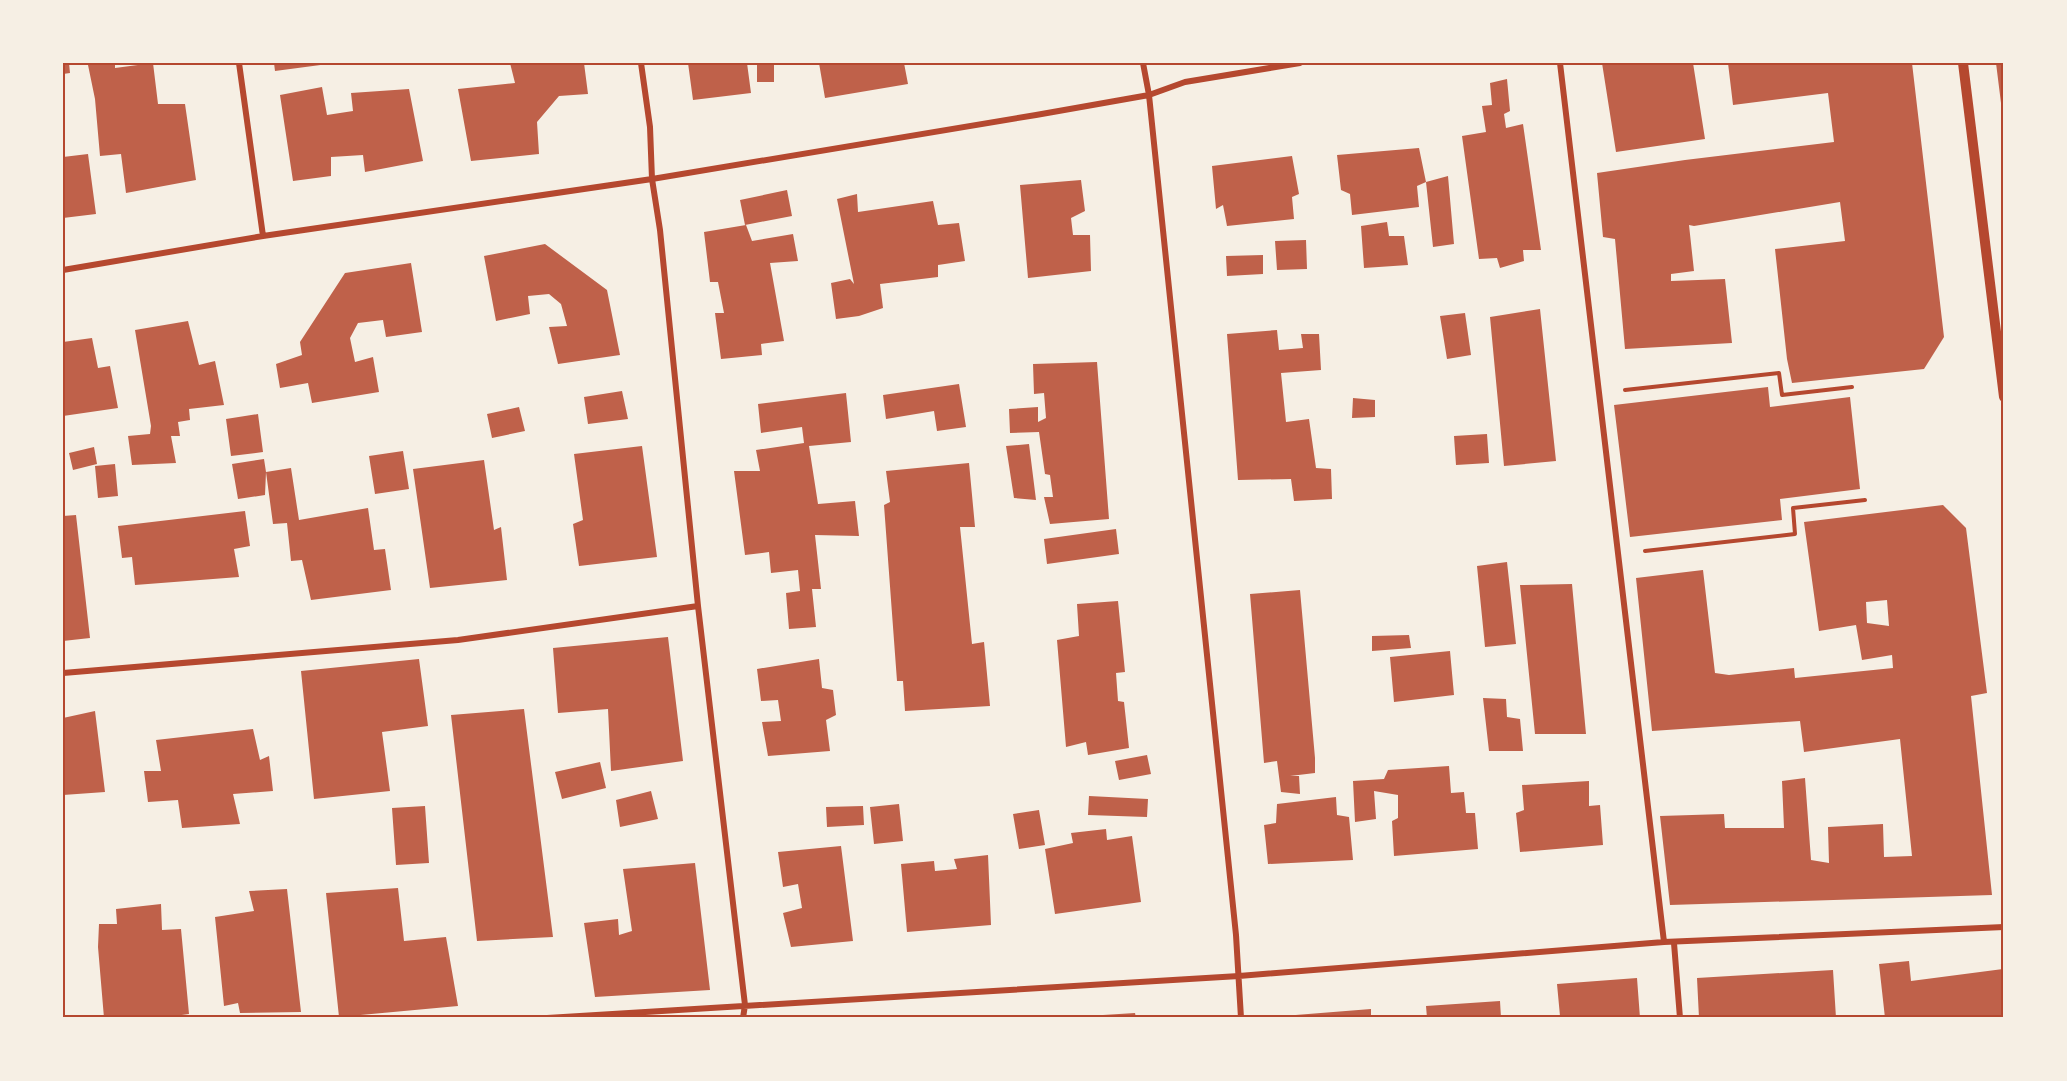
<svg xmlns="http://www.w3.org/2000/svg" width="2067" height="1081" font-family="Ubuntu,sans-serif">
	<rect width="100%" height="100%" fill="#f6efe4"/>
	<!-- building -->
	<path fill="#bf614a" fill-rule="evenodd" d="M63,63H69L70,73L63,74Z
		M100,63H115V68L153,63L158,104H185L196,180L126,193L121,154L100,156L95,99L88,65Z
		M274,63H327L328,64L275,71Z
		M510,63H584L588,94L559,96L537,122L539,154L471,161L458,89L515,83Z
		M688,63H747L751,93L693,100Z
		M757,63H774V82H757Z
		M819,63H904L908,84L825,98Z
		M1602,63H1693L1705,139L1616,152Z
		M1728,63H1912L1944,337L1924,369L1792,383L1787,359L1775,249L1845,241L1840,202L1694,226L1689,225L1694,271L1671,274V281L1725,279L1732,343L1625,349L1615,239L1603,237L1597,173L1685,160L1834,142L1828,93L1733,105Z
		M1996,63H2004V119H2003Z
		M1507,79L1510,111L1504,114L1506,128L1523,124L1541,250H1523L1524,261L1500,268L1497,258L1479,259L1462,136L1486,132L1482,106L1492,105L1490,83Z
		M322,87L327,115L353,111L351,93L409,89L423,161L365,172L363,155L331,157V176L293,181L280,95Z
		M1419,148L1426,182L1448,176L1454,244L1433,247L1426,182L1417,186L1419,207L1352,215L1350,194L1341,190L1337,155Z
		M88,154L96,214L63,218V157Z
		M1292,156L1299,194L1292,197L1294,219L1227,226L1223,205L1216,209L1212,166Z
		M1081,180L1085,211L1071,218L1073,235H1090L1091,271L1028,278L1020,185Z
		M787,190L792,216L745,225L740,200Z
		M857,194L858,212L933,201L938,225L959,223L965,261L938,265V277L880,284L883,308L859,316L836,319L831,283L850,279L854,284L837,199Z
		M1387,222L1389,236H1404L1408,265L1364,268L1361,226Z
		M746,225L752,241L793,234L798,261L770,263L784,341L761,344L762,355L721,359L715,313H724L718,282H710L704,232Z
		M1306,240L1307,269L1277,270L1275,241Z
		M545,244L607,290L620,355L558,364L549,327L567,326L561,304L549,294L528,296L530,314L496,321L484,256Z
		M1263,255V274L1227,276L1226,256Z
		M411,263L422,332L386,337L383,320L358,323L350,338L355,362L373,357L379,392L312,403L308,383L280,388L276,364L302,355L300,342L345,273Z
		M1540,309L1556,461L1504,466L1490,317Z
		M1465,313L1471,355L1447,359L1440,316Z
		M188,321L199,365L215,361L224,405L189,409L190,420L178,422L180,436H171L176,463L132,465L128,436L150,434L151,426L135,330Z
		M1277,330L1279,350L1303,348L1301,334H1319L1321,370L1281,373L1286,422L1309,419L1316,468L1331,469L1332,499L1294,501L1291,479L1238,480L1227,334Z
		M92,338L98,368L110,366L118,408L63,416V342Z
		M1097,362L1109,519L1050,524L1044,497H1053L1050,475L1045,474L1039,432L1010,433L1009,409L1038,407V422L1046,418L1044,393L1034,394L1033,364Z
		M959,384L966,427L937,431L934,411L886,419L883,395Z
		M1768,387L1770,407L1850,397L1860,489L1780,499L1782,520L1630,537L1614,405Z
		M622,391L628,419L588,424L584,397Z
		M846,393L851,442L809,446L818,504L855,501L859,536L815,535L821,589H812L816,627L789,629L786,593L800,591L798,570L771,573L769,552L745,555L734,471H760L756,450L804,443L802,427L761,433L758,404Z
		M1353,398L1375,400V417L1352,418Z
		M519,407L525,431L492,438L487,414Z
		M258,414L263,452L231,456L226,419Z
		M1487,434L1489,463L1456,465L1454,436Z
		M1029,444L1036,500L1014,498L1006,446Z
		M642,446L657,557L579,566L573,524L583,520L574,454Z
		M94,447L97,464L73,470L69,453Z
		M403,451L409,489L375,494L369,456Z
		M264,459L266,472L291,468L299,520L368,508L374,550L385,549L391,590L311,600L302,560L291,561L287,523L273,524L266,472L265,495L238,499L232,464Z
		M484,460L494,530L501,527L507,580L430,588L413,469Z
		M969,463L975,527H960L972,644L984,642L990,706L905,711L903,681H897L884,505L890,502L886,471Z
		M115,464L118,496L98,498L95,466Z
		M1943,505L1966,528L1987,693L1971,696L1992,895L1670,905L1660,816L1724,814L1725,828H1784L1782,781L1805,778L1811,860L1829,863L1828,827L1883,824L1884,857L1912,856L1900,739L1804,752L1800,721L1652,731L1636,578L1703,570L1715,673L1729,675L1794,668L1795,678L1893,668L1892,655L1862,660L1856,625L1819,631L1804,522ZM1887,600L1889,626L1867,623L1866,602Z
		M245,511L250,546L234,549L239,577L135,585L132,557L122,558L118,526Z
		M76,515L90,638L63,641V516Z
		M1116,529L1119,554L1047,564L1044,539Z
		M1507,562L1516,644L1485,647L1477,566Z
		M1572,584L1586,734H1535L1520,585Z
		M1300,590L1315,758V773L1290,776H1299L1300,794L1281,792L1277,761L1264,763L1250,594Z
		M1118,601L1125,672L1116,673L1118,701L1124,702L1129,748L1088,755L1086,742L1066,747L1057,640L1079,636L1077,604Z
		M1409,635L1411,648L1372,651V636Z
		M668,637L683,761L611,771L608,709L558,713L553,648Z
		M1450,651L1454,695L1394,702L1390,657Z
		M419,659L428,726L382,732L390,791L314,799L301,671Z
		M819,659L822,688L833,690L836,715L826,720L830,751L768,756L762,722L781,721L778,700L761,701L757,669Z
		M1483,698L1506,699L1507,717L1520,719L1523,751H1489Z
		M524,709L553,937L477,941L451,715Z
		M95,711L105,792L63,795V718Z
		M253,729L260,760L269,756L273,791L233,794L240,824L182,828L178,800L148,802L144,771H161L156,740Z
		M1147,755L1151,774L1119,780L1115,761Z
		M600,762L606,788L562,799L555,772Z
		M1449,766L1451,793L1464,792L1466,813H1475L1478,849L1394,856L1392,821L1398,818V795L1374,791L1376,819L1355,822L1353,781L1384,779L1388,770Z
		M1589,781V806L1600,805L1603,845L1520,852L1516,813L1524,810L1522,785Z
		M651,791L658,819L620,827L616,800Z
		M1089,796L1148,799L1147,817L1088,815Z
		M1336,797L1337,815L1349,817L1353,860L1268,864L1264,825L1276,823L1277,804Z
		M899,804L903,841L874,844L870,807Z
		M425,806L429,863L396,865L392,808Z
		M863,806L864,825L827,827L826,807Z
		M1039,810L1045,845L1019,849L1013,814Z
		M1106,829L1107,840L1132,836L1141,902L1055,914L1045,849L1073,843L1071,833Z
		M841,846L853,941L791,947L783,913L802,908L798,884L783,887L778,852Z
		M988,855L991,925L907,932L901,864L934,861L935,871L957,869L954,859Z
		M695,863L710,990L595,997L584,923L618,919L619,935L632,931L623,869Z
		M398,888L404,941L446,937L458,1006L339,1017L326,893Z
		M287,889L301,1012L240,1013L238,1003L224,1006L215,917L254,911L249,891Z
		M161,904L162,930L181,929L189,1014L160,1018H104L98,947L99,924H117L116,909Z
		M1909,961L1911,981L2003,969L2004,1018H1885L1879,964Z
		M1833,970L1836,1018H1699L1697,978Z
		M1637,978L1640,1018H1553V1016H1560L1557,984Z
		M1500,1001L1501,1018H1427L1426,1006Z
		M1371,1009V1018H1283V1016Z
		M1135,1013L1136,1018H1103V1015Z"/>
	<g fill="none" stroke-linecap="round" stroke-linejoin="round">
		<!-- path -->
		<path stroke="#b5482f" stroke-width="4" d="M1625,390L1779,373L1782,395L1852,387
			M1645,551L1795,534L1793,508L1865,500"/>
		<!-- minor -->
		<path stroke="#b5482f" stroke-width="6" d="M239,63L263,236
			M641,63L650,127L652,179L660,230L698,606L745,1005L743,1018
			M1143,63L1149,95L1236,935L1241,1018
			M1560,63L1664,942
			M63,270L263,236L652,179L1036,115L1149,95L1185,82L1300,63
			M63,673L458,640L698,606
			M1674,943L1680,1018
			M547,1018L1239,976L1664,942L2004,927"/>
		<!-- tertiary -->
		<path stroke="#b5482f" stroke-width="10" d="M1963,63L2004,397"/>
	</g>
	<!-- border -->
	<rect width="2067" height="1081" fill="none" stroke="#f6efe4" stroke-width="129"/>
	<rect x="64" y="64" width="1938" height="952" fill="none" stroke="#b5482f" stroke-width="2"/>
</svg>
